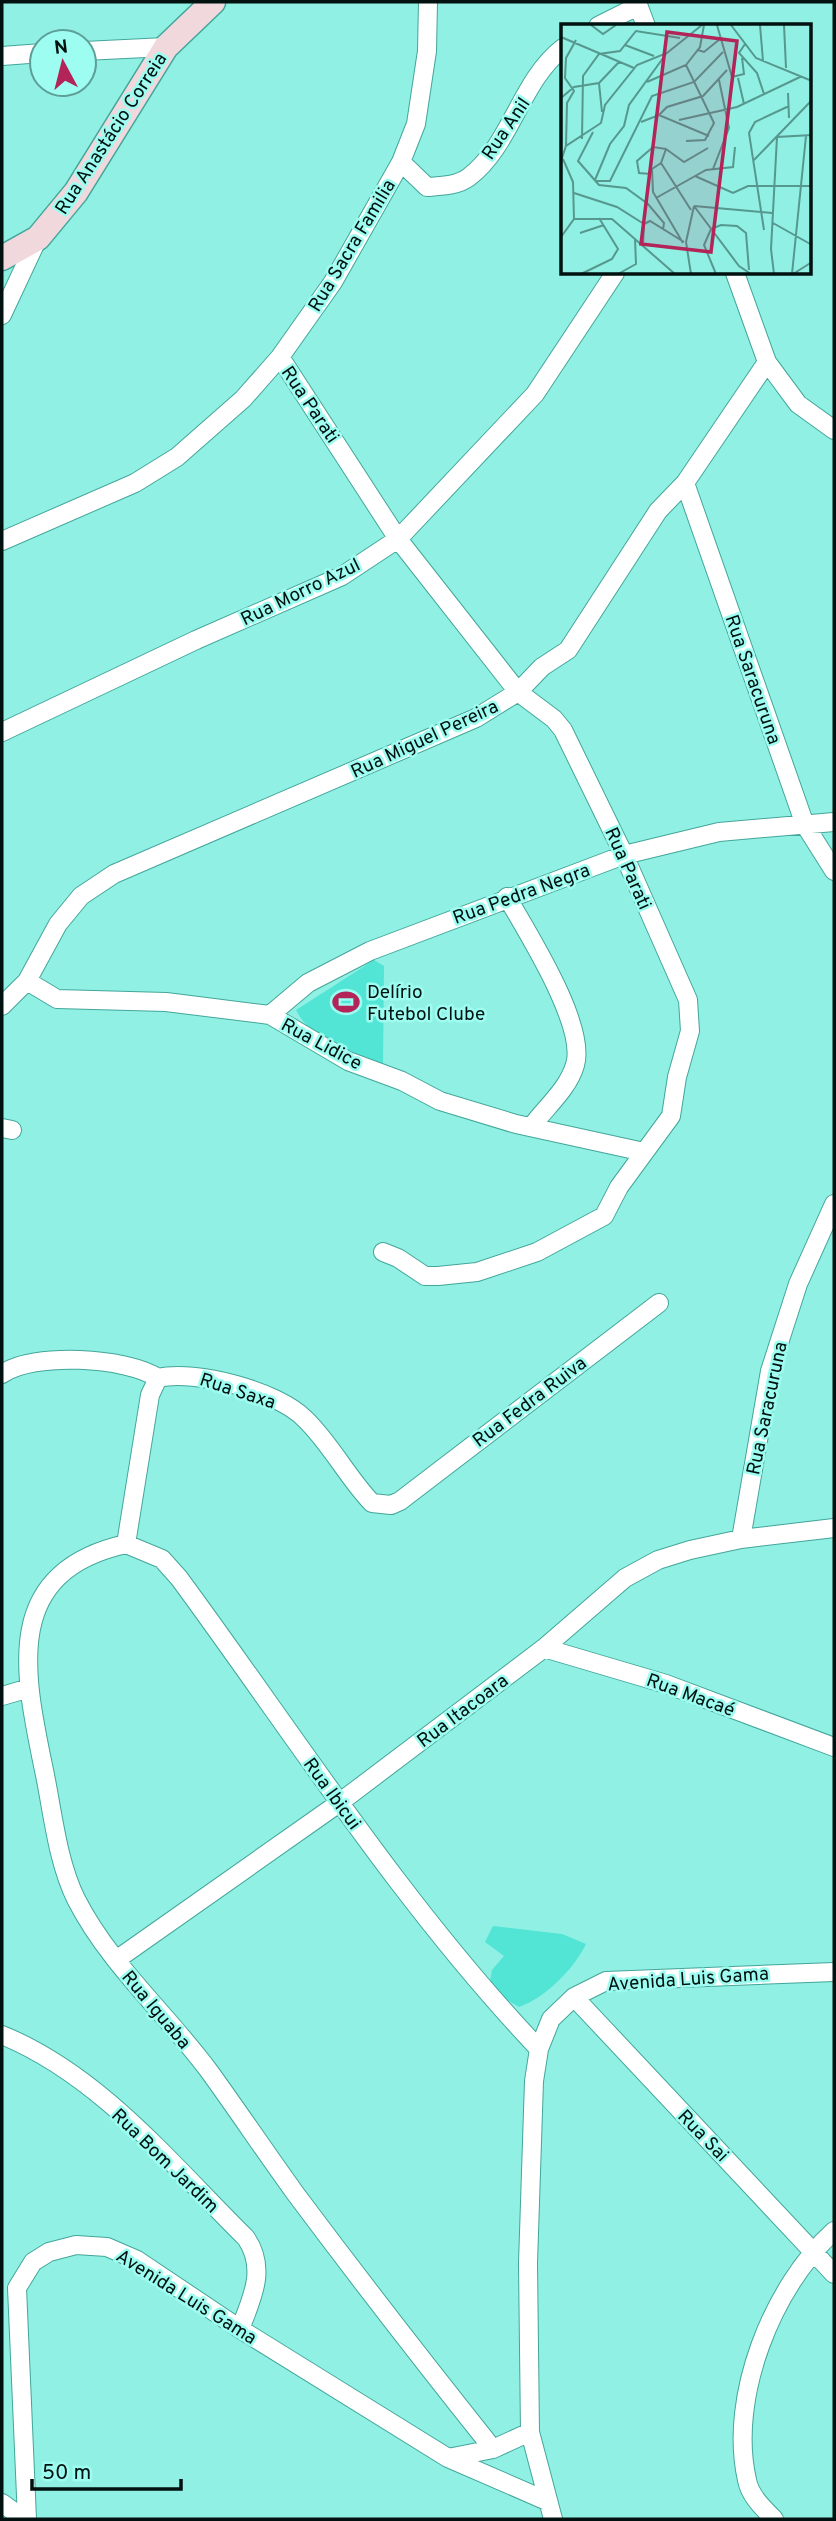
<svg xmlns="http://www.w3.org/2000/svg" width="836" height="2521" font-family="Overpass,sans-serif">
	<rect width="100%" height="100%" fill="#90f0e3"/>
	<!-- green -->
	<path fill="#52e4d5" d="M374,960L384,966L383,1064C352,1051 311,1041 296,1010Z
		M493,1926L562,1934L586,1944C574,1969 545,1998 519,2007L499,1995L490,1981L492,1970L504,1956L485,1942Z"/>
	<g fill="none" stroke-linecap="round" stroke-linejoin="round">
		<defs>
			<path id="minor" d="M637,2L646,26
				M598,26L638,6
				M84,51L166,47
				M2,56L42,53
				M401,162L427,187C441,186 457,186 469,177C511,145 521,80 563,48
				M735,273L767,362L798,404L834,430
				M2,315L38,238
				M280,357L398,539L518,692L554,719L563,730L624,855L688,1000L690,1031L677,1077L671,1116L619,1187L604,1216L537,1252L477,1272L438,1276H425L398,1258L383,1252
				M685,483L805,825L834,871
				M2,541L135,483L177,457L243,399L280,357L333,282L401,162L416,124L427,51L428,2
				M2,732L196,640L342,576L398,539L535,394L615,273
				M507,897C527,932 587,1026 575,1065C568,1089 546,1107 532,1126
				M27,981L58,924L81,896L114,874L476,718L518,692L542,667L568,650L658,511L685,483L767,362
				M2,1006L27,981L57,999L166,1002L270,1015L348,1061L402,1081L440,1101L516,1124L644,1152
				M270,1015L308,983L370,951L624,855L719,832L834,822
				M2,1128L12,1130
				M2,1374C33,1352 126,1357 158,1378
				M741,1539L770,1371L798,1284L834,1204
				M126,1544C0,1572 24,1674 45,1775C53,1815 58,1863 76,1899C109,1964 166,2013 209,2071C238,2111 266,2153 295,2193C360,2280 426,2365 493,2449
				M126,1544L150,1395L158,1378C195,1369 278,1391 305,1419C331,1444 347,1477 372,1503L391,1505L400,1501L659,1303
				M126,1544L162,1559L179,1578C296,1737 403,1906 539,2049
				M544,1648L666,1684L834,1747
				M2,1696L26,1689
				M116,1960L339,1803L544,1648L625,1578L658,1560L690,1550L741,1539L834,1528
				M574,1997L834,2274
				M2,2035C100,2075 172,2165 246,2238C267,2269 252,2298 240,2329
				M448,2458L547,2501
				M2,2503L24,2519
				M27,2519L17,2288L33,2262L49,2252L76,2245L107,2247L137,2260L240,2329L448,2458L493,2449L530,2432
				M553,2519L530,2432L528,2263L534,2081L539,2049L551,2019L574,1997L606,1981L834,1972
				M774,2519C763,2508 750,2496 747,2480C728,2397 773,2286 834,2231"/>
			<path id="secondary" d="M2,258L38,238L76,192L166,47L213,2"/>
		</defs>
		<!-- minor casing -->
		<use href="#minor" stroke="#43a69a" stroke-width="20"/>
		<!-- secondary casing -->
		<use href="#secondary" stroke="#43a69a" stroke-width="27"/>
		<!-- minor -->
		<use href="#minor" stroke="#fff" stroke-width="18"/>
		<!-- secondary -->
		<use href="#secondary" stroke="#f0d8dd" stroke-width="24"/>
	</g>
	<!-- icons -->
	<defs>
		<symbol id="stadium-bare" viewBox="-9 -9 18 18"><path d="M0-5a6.5 5 0 1 0 0 10a6.5 5 0 1 0 0-10ZM-3.5-1.8h7v3.6h-7Z" fill="#b32458" stroke="#9dfdf1" stroke-width="2.5" paint-order="stroke"/></symbol>
	</defs>
	<g fill-rule="evenodd">
		<use href="#stadium-bare" x="327" y="983" width="38" height="38"/>
	</g>
	<g text-anchor="middle" stroke-width="5" stroke-linejoin="round" paint-order="stroke">
		<!-- street labels -->
		<g font-size="19" fill="#00110f" stroke="#9dfdf1">
			<text transform="translate(505 128) rotate(-56)" y="7">Rua Anil</text>
			<text transform="translate(110 133) rotate(-57)" y="7">Rua Anastácio Correia</text>
			<text transform="translate(351 245) rotate(-59)" y="7">Rua Sacra Familia</text>
			<text transform="translate(311 404) rotate(56)" y="7">Rua Parati</text>
			<text transform="translate(300 591) rotate(-26)" y="7">Rua Morro Azul</text>
			<text transform="translate(754 679) rotate(71)" y="7">Rua Saracuruna</text>
			<text transform="translate(424 738) rotate(-25)" y="7">Rua Miguel Pereira</text>
			<text transform="translate(629 868) rotate(66)" y="7">Rua Parati</text>
			<text transform="translate(521 893) rotate(-20)" y="7">Rua Pedra Negra</text>
			<text transform="translate(322 1043) rotate(28)" y="7">Rua Lidice</text>
			<text transform="translate(238 1390) rotate(18)" y="7">Rua Saxa</text>
			<text transform="translate(529 1401) rotate(-37)" y="7">Rua Fedra Ruiva</text>
			<text transform="translate(766 1408) rotate(-78)" y="7">Rua Saracuruna</text>
			<text transform="translate(691 1694) rotate(20)" y="7">Rua Macaé</text>
			<text transform="translate(462 1710) rotate(-37)" y="7">Rua Itacoara</text>
			<text transform="translate(333 1793) rotate(54)" y="7">Rua Ibicui</text>
			<text transform="translate(688 1978) rotate(-4)" y="7">Avenida Luis Gama</text>
			<text transform="translate(157 2009) rotate(50)" y="7">Rua Iguaba</text>
			<text transform="translate(704 2135) rotate(46)" y="7">Rua Sai</text>
			<text transform="translate(166 2160) rotate(44)" y="7">Rua Bom Jardim</text>
			<text transform="translate(187 2296) rotate(32)" y="7">Avenida Luis Gama</text>
		</g>
		<!-- poi labels -->
		<g font-size="19" fill="#00110f" stroke="#9dfdf1" text-anchor="start">
			<text x="367" y="998">Delírio<tspan x="367" dy="22">Futebol Clube</tspan></text>
		</g>
	</g>
	<!-- overview -->
	<g transform="translate(561 24)">
		<rect width="250" height="250" fill="#90f0e3"/>
		<path fill="none" stroke="#56978e" stroke-width="2" d="M30,1L42,10L55,1M156,1L171,53L183,50L181,34M170,1L195,34L251,57M199,1L202,37M223,1L225,44M0,13L73,44M184,20L178,29L196,49L203,70M64,21L93,32M137,26L143,28L159,15M177,54L183,80M86,58L125,41L139,23L143,1M38,59L41,88M227,69L228,94M0,74L13,63L38,59L58,38M98,91L106,83L142,72L166,46M118,96L176,83L239,53M80,98L98,91L148,112M32,108L17,137L38,161L65,164L87,180L103,199L102,206M21,115L22,52L38,30L59,27L75,7L119,14M125,117L144,116L153,99L125,41M5,122L6,79L13,67L4,54L5,34L15,16M2,135L12,158L13,195M193,136L251,76M0,137L5,122L40,99L44,81L76,41L106,29L141,1M100,139L91,145L92,168L122,219M100,139L105,125L123,138L147,124M100,139L130,186M152,145L168,104L158,56M90,150L78,149L76,137L92,123L105,125M134,152L172,169L187,162H251M34,156L49,120L63,102L68,81L105,30M34,157H49L91,72L133,58L162,28M13,169L56,183L83,200M95,174L145,146L172,143L174,123M133,182L178,242L190,250M133,182L211,189M212,199L251,221M203,206L188,109L194,98L228,82M19,209L43,201M0,213L13,195H51L114,250M82,220L83,200L89,197L123,218M20,250L51,235L57,225L38,194M57,250L75,240L74,215M130,250L125,218L133,182M155,250L143,221L150,205L160,201L176,202L185,209L188,246M213,250L210,225L216,113L251,111M231,250L245,112M232,250L251,238"/>
		<path fill="#b32458" fill-opacity="0.15" stroke="#b32458" stroke-width="3.5" d="M106,8L176,17L150,228L80,220Z"/>
		<rect width="250" height="250" fill="none" stroke="#00110f" stroke-width="3.5"/>
	</g>
	<!-- border -->
	<rect width="836" height="2521" fill="none" stroke="#00110f" stroke-width="7"/>
	<!-- north arrow -->
	<g transform="translate(63 63) rotate(353)"><circle r="33" fill="#9dfdf1" stroke="#5e9f97" stroke-width="2"/>
	<path d="M0-5L12 26L0 18L-12 26Z" fill="#b32458"/>
	<text y="-10" font-size="19" font-weight="bold" text-anchor="middle" fill="#00110f">N</text>
	</g>
	<!-- scale -->
	<path d="M32 2479v10h149v-10" fill="none" stroke="#00110f" stroke-width="3.5"/>
	<text x="42" y="2479" font-size="21" fill="#00110f" stroke="#9dfdf1" stroke-width="5" paint-order="stroke">50 m</text>
</svg>
